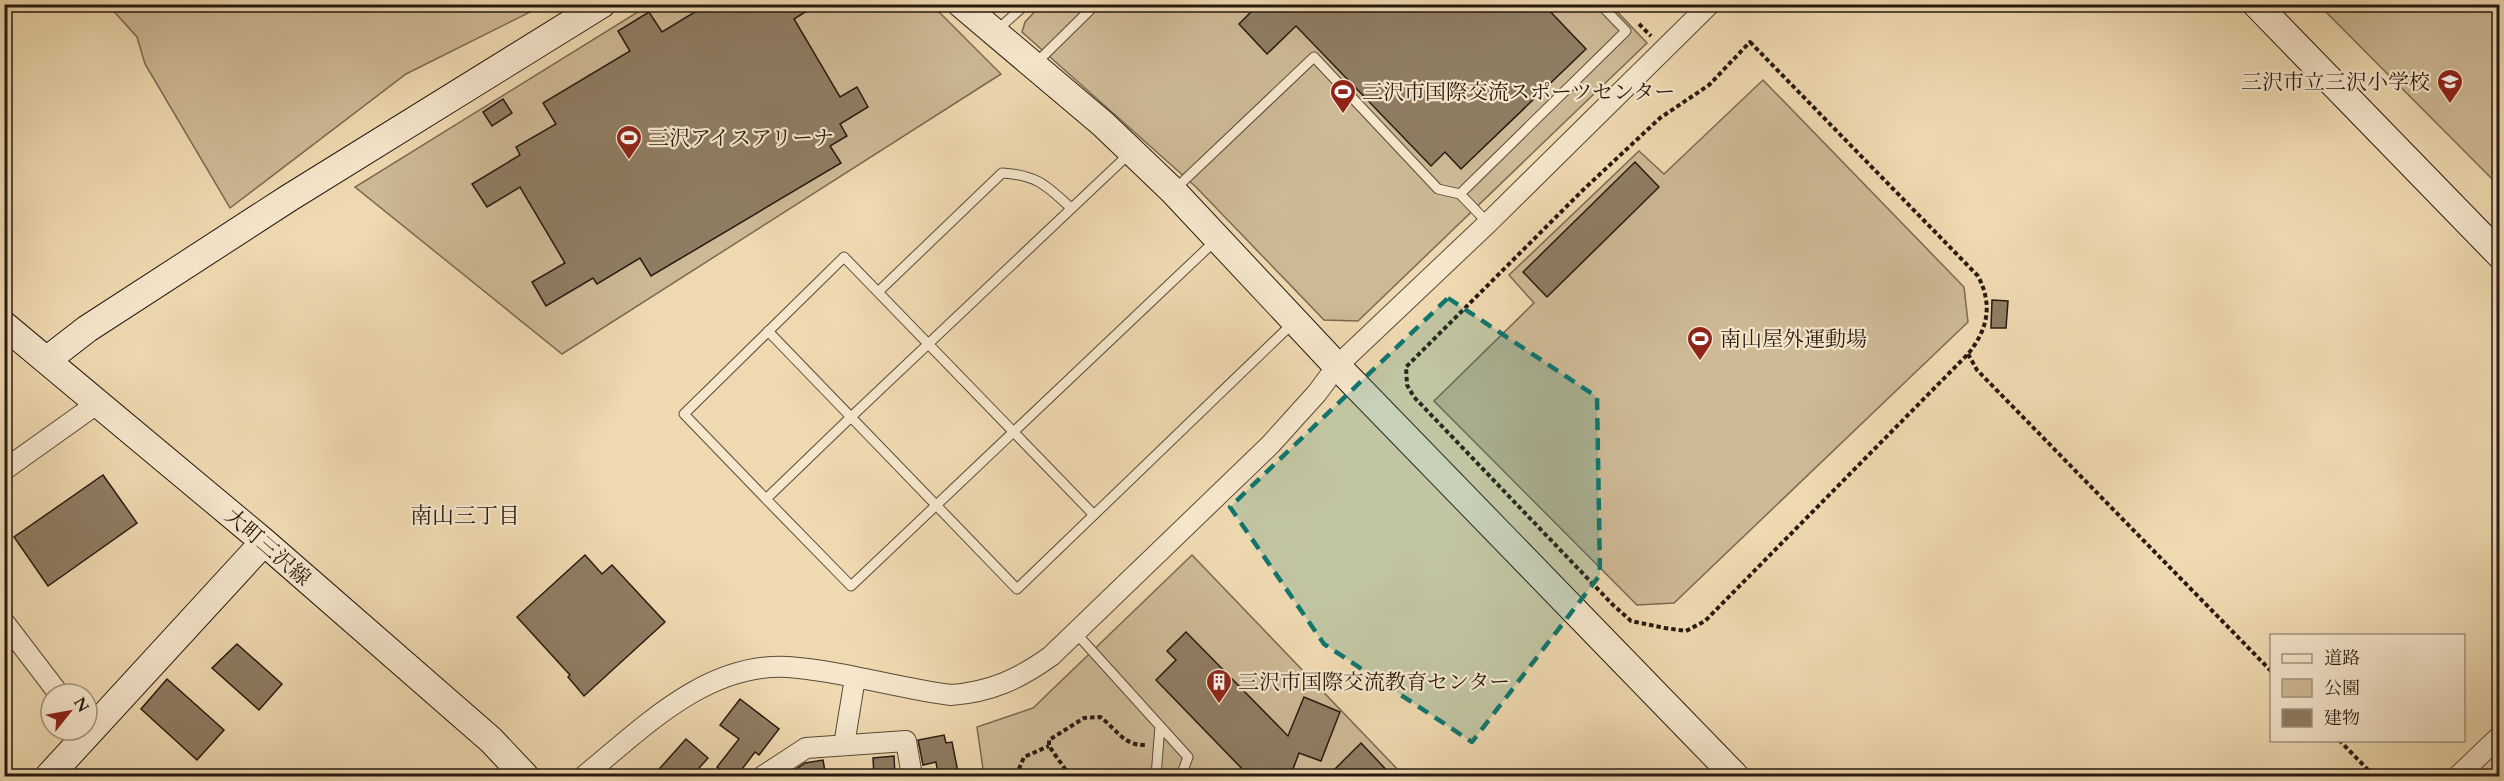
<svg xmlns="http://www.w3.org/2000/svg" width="2504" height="781" font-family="Cardo,'Noto Serif JP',serif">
	<rect width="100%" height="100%" fill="#efd9b0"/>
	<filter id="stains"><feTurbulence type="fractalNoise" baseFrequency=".00333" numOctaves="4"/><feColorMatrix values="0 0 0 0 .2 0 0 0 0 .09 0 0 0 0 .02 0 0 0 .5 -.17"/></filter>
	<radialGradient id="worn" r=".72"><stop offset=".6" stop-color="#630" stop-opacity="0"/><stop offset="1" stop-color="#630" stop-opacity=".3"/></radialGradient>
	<!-- green -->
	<path fill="#cdb995" stroke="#7a6a52" stroke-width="1.5" d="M1042,4H1610L1647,43L1358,321L1324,320L1196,187L1022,32L1025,22Z
		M108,5H544L406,74L230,208L145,64L137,37Z
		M649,5H932L1001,74L562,354L355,187Z
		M2319,5H2499V186Z
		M1763,80L1964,287L1968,322L1674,603L1637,605L1434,401L1534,303L1509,275L1639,151L1664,174Z
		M1192,555L1404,776H984L977,727L1033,708Z"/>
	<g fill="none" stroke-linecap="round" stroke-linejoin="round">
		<!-- stream -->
		<path stroke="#766650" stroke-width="6" d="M1043,775V776"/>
	</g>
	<!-- building -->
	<path fill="#8f7d63" stroke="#271a10" stroke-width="1.5" d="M708,4H818L794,19L840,97L857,87L868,107L840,124L847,136L830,146L841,163L651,276L640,258L597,284L593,278L546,306L532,282L565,263L520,187L487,207L472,184L520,155L516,147L556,124L543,103L630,51L618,31L649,12L662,32Z
		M1259,4H1543L1586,49L1461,169L1445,152L1431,166L1296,26L1267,54L1239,24Z
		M503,99L512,113L492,126L483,112Z
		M1635,162L1659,187L1547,297L1523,272Z
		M1992,300L2008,301L2006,328H1991Z
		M103,475L137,523L48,586L14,537Z
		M585,555L602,574L612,565L665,622L584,696L568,677L570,675L517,617Z
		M1186,632L1288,736L1304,697L1340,712L1321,761L1299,753L1290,777H1250L1156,680L1176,660L1167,651Z
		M237,644L282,684L259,710L212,668Z
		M167,679L224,730L197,760L141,709Z
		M740,699L779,729L759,755L755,752L736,777H730L717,767L739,739L720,725Z
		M944,735L946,743L952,742L959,777L938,774L936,762L923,765L918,740Z
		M686,739L708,758L691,777H652Z
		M1361,743L1393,777H1327Z
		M894,756L895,777H874L873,758Z
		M823,760L826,777H784L805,763Z"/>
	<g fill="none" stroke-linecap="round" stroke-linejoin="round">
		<defs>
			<path id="lane" d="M996,31L1026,4
				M1035,64L1096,4
				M1174,190L1314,57L1438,189L1460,194L1488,223
				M1460,194L1626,31L1600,4
				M1216,240L851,586L766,499L851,417L1017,589L1294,322
				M878,292L1002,173C1037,175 1046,185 1071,208
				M768,331L851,417L1129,154
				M766,499L684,414L844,257L1094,515
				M1075,632L1188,757L1181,776
				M1156,776L1160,726"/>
			<path id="street" d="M4,470L98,403
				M4,622L59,694
				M844,745L855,678
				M584,776C642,729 706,662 788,667C843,671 897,688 951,695C991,692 1019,679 1051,656L1270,445L1317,393L1337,366L1488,223L1710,4
				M763,776L806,748L906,741L912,776
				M2458,776L2500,736"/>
			<path id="secondary" d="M961,4L1103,124L1173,191L1337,366L1735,776
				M2256,4L2500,255
				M4,325L264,542L491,740L525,776
				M47,360L87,329L289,198L602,4
				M49,776L264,542"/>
		</defs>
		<!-- lane casing -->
		<use href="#lane" stroke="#594a38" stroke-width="11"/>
		<!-- street casing -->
		<use href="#street" stroke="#594a38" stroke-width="22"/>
		<!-- secondary casing -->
		<use href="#secondary" stroke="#271a10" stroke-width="29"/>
		<!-- path -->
		<path stroke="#271a10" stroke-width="4" stroke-dasharray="4.5 3" stroke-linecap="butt" d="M1639,24L1651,36
			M1750,42L1978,276C1993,305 1988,329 1968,354L1705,621L1686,631L1665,628L1631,621L1613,605L1414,397L1407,385L1406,367L1583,190L1660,118L1709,85Z
			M1968,354L1977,370L2272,672
			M2339,740L2374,776
			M1016,776L1024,757L1049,746
			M1070,776L1049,746V740L1084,718L1100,717C1117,729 1123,746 1146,745"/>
		<!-- lane -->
		<use href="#lane" stroke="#f5e6cc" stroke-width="9"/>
		<!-- street -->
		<use href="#street" stroke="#f5e6cc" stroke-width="20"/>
		<!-- secondary -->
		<use href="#secondary" stroke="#f5e6cc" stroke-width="27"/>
	</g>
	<!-- marked area -->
	<path fill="#0f766e" fill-opacity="0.2" stroke="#0f766e" stroke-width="4.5" stroke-dasharray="12 8" stroke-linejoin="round" d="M1448,298L1597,397L1600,575L1472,742L1324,644L1230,507Z"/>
	<!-- icons -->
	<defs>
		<symbol id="school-pin" viewBox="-11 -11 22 30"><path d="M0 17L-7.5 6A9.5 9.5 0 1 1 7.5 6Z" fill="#8f2418" stroke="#f5e6cc"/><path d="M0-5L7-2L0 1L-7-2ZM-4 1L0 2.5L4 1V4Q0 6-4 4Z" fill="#fff"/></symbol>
		<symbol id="stadium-pin" viewBox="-11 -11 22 30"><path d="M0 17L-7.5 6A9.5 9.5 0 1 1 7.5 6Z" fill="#8f2418" stroke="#f5e6cc"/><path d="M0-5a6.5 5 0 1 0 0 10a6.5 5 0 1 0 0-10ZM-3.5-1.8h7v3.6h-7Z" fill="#fff"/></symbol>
		<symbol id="building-pin" viewBox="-11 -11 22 30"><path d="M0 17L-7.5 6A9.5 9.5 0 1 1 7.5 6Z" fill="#8f2418" stroke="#f5e6cc"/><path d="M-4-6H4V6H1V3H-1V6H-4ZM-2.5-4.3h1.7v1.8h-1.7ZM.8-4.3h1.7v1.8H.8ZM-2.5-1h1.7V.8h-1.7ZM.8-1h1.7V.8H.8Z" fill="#fff"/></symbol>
	</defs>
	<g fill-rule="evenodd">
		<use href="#school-pin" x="2435" y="67" width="30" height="40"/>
		<use href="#stadium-pin" x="1328" y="77" width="30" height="40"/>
		<use href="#stadium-pin" x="614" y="123" width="30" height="40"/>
		<use href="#stadium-pin" x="1685" y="324" width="30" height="40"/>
		<use href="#building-pin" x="1204" y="667" width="30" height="40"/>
	</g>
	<g text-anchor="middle" stroke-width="4.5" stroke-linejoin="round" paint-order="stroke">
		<!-- poi labels -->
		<g font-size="21" fill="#271a10" stroke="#f5e6cc" text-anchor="start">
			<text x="2430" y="89" text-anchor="end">三沢市立三沢小学校</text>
			<text x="1362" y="99">三沢市国際交流スポーツセンター</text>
			<text x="648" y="145">三沢アイスアリーナ</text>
			<text x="1720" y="346">南山屋外運動場</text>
			<text x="1238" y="689">三沢市国際交流教育センター</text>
		</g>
		<!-- street labels -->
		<g font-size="21" fill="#271a10" stroke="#f5e6cc">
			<text transform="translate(268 547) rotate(41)" y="7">大町三沢線</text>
		</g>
		<!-- neighbourhood labels -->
		<g font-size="22" fill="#271a10" stroke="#f5e6cc">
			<text x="465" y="523">南山三丁目</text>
		</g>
	</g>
	<!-- margin -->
	<rect width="2504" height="781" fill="none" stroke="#efd9b0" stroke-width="24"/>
	<rect x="6" y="6" width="2492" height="769" fill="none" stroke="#271a10" stroke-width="3"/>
	<rect x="12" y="12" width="2480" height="757" fill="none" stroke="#271a10" stroke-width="1.5"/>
	<!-- legend -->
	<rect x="2270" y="634" width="195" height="108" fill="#f5e6cc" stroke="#a39481" stroke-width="1.5"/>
	<rect x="2282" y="654" width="30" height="9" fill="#f5e6cc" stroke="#a39481" stroke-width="1.5"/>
	<text x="2324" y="664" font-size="18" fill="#271a10">道路</text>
	<rect x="2282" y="679" width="30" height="18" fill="#cdb995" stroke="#a39481" stroke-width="1.5"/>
	<text x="2324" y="694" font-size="18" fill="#271a10">公園</text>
	<rect x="2282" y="709" width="30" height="18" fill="#8f7d63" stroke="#a39481" stroke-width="1.5"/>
	<text x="2324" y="724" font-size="18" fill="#271a10">建物</text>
	<!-- north arrow -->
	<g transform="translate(69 712) rotate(59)"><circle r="28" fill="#f5e6cc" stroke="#a39481" stroke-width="1.5"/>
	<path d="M0-4.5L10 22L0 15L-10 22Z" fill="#8f2418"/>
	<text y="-9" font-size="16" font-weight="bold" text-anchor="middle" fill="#271a10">N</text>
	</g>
	<rect width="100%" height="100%" filter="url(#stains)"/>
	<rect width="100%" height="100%" fill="url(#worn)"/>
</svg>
